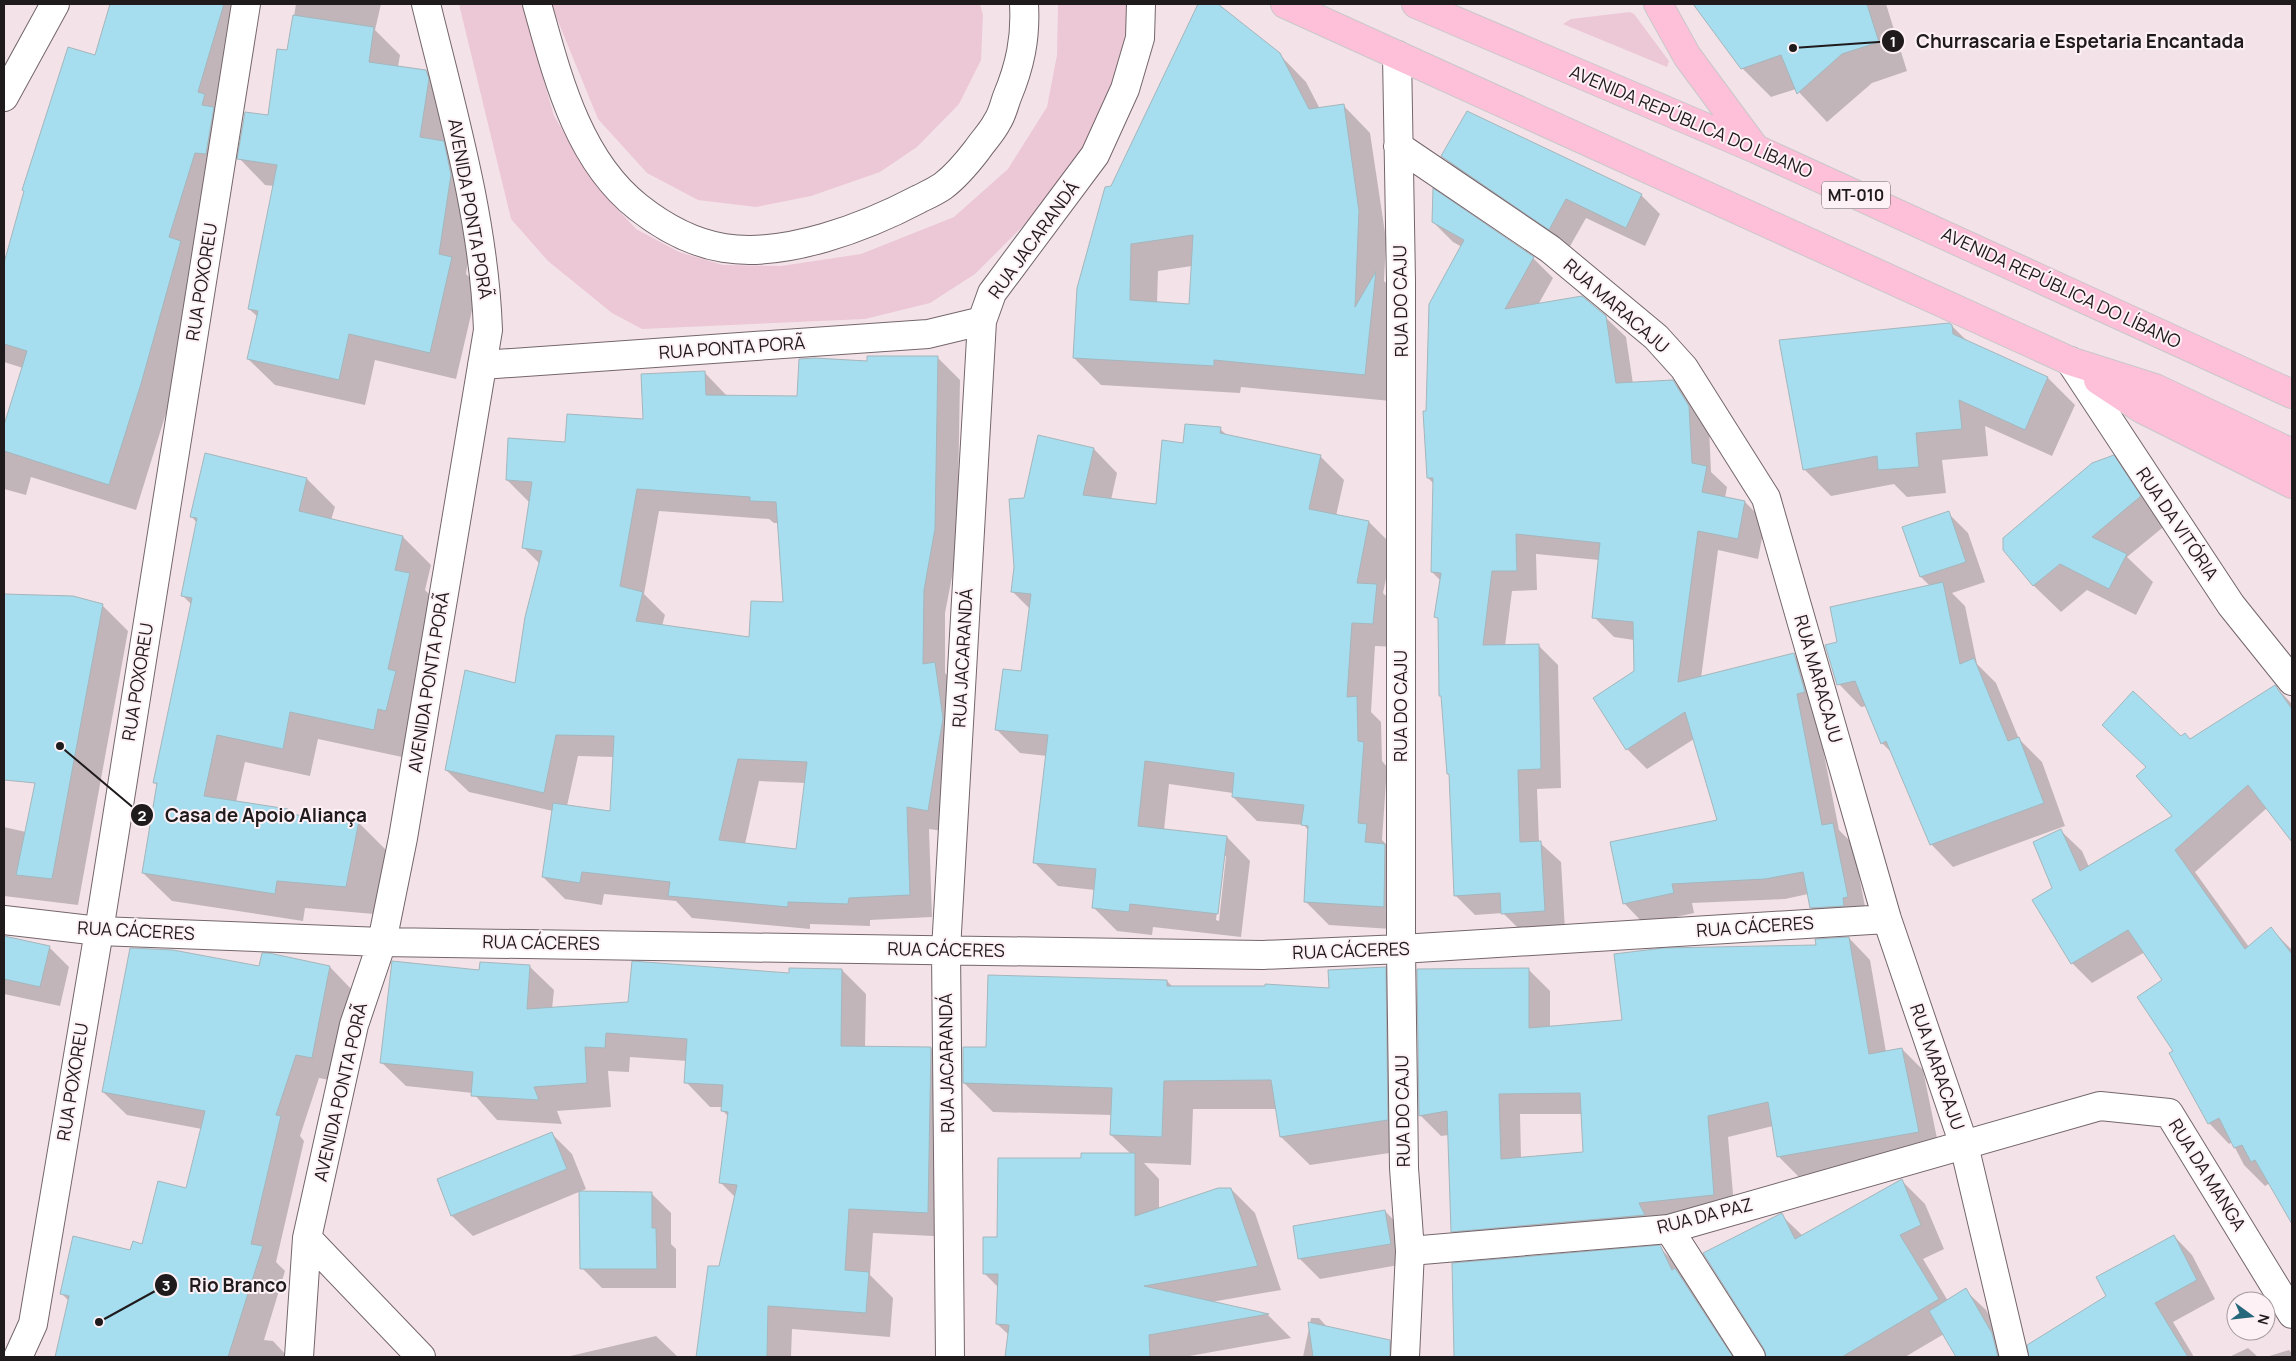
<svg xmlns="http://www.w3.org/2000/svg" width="2296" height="1361" font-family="Manrope,sans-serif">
	<rect width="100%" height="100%" fill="#f3e3e9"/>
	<!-- green -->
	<path fill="#ecc7d5" d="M459,4H522L554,116L597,187L636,229L679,252L723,265L781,266L861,254L954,217L1008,169L1047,107L1057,55L1058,4H1127L1129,9L1118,79L1082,157L1024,225L975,274L930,303L865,319L642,329L612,313L548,261L511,219Z
		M551,4H980L983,15L981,60L959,104L917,147L880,172L811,196L756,207L698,200L647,173L598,119Z
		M1630,12L1634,14L1669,61L1667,67L1563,24L1571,19Z"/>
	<!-- shadow -->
	<path fill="#0003" fill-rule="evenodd" d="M111,4H249L230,125L240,134L232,180L221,178L207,268L167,410L136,510L31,477L26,495L4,489V429L23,368L4,362V256L7,257L96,57Z
		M296,4H381L375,30L400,55L398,67L426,71L452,98L477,202L466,274L478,285L456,379L375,360L365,405L275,385L248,359L258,317L249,309L274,186L265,185L239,158L269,116L288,52Z
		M1199,4H1216L1279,54L1306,82L1320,109L1343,105L1370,133L1386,239L1384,281L1402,299L1391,401L1241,387L1240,393L1101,385L1074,358L1112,187ZM1192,266L1190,305L1157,303L1158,271Z
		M1708,4H1886L1907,71L1872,83L1827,122L1796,89L1771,97L1742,68L1705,18Z
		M1443,156L1641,195L1660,214L1645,246L1586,218L1569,248L1462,175Z
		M1433,222L1533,258L1553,278L1538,305L1605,317L1626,337L1633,384L1672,381L1693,401L1709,427L1711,472L1727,487L1725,498L1745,502L1765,522L1758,559L1718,550L1701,678L1794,655L1814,675L1816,714L1839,830L1853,844L1867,917L1831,928L1811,908L1808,894L1785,899L1692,903L1694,913L1644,924L1624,903L1718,821L1694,739L1647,769L1627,749L1635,671L1634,640L1614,637L1594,617L1599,560L1536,554L1537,590L1512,591L1505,646L1538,645L1558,665L1561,788L1537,789L1539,842L1561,862L1565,930L1523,933L1503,913L1475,915L1455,895L1450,776L1448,773L1443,698L1440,695L1439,620L1436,617L1441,581L1432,572L1434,484L1428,478L1427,412L1462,247L1453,242Z
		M1952,326L1969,343L2048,378L2075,405L2052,456L1985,426L1988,456L1942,460L1946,493L1907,497L1894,484L1831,496L1804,469Z
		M938,358L960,380L957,551L945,613V673L957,686L950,832L929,829L932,917L870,920V926L810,924V929L692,918L676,901L604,894L602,905L565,899L543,877L553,811L469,792L446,770L516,684L540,564L523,547L529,502L507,480L567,444L645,421L705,373L727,396L798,397L868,362ZM659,511L769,519L774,523H779L785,603L750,638L662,626L665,615L644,594ZM578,756L614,757L612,813L567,806ZM759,781L806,783L797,850L745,844Z
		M1220,429L1228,436L1320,456L1344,480L1336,516L1369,522L1393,546L1383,593L1400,609L1397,647L1375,646L1371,712L1381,722L1382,761L1387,767L1382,840L1391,849L1407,930L1329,925L1305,901L1309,831L1304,825L1257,821L1233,797V793L1169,784L1164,830L1227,837L1250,861L1241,937L1153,927L1152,935L1117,931L1093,907L1095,890L1058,886L1034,862L1047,756L1020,753L997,730L1022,672L1030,609L1012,591L1025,499L1094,449L1117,473L1111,500L1157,505L1184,444ZM1224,856H1226L1219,921L1216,920Z
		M2113,457L2140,484L2167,524L2127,557L2153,582L2136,615L2087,590L2061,612L2034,586L2004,550Z
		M307,479L335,507L331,520L403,537L431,565L425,590L437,602L414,739L406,737L402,757L318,739L310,776L245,762L236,802L288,810L294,816L359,823L387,851L374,914L305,908L303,921L172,901L143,873L158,786L154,782L192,605L182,595L197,523L191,516Z
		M1948,513L1968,533L1985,582L1952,593L1965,606L1977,664L1996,683L2019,739L2042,762L2065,826L1953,867L1931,844L1892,753L1882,743L1867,706L1861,707L1839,684V643L1930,586L1921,577L1904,528Z
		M4,595L73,597L102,605L128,631L78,905L4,896V827L26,832L51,711L4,701Z
		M2275,686L2292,704V838L2267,808L2195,872L2249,947L2271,929L2292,950V1221L2270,1183L2265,1186L2244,1165L2232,1142L2229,1144L2209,1123L2174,1052L2164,980L2145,952L2092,983L2072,963L2054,888L2061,831L2082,851L2089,867L2174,816L2181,738L2190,740Z
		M4,937L49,947L69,967L60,1006L4,994Z
		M1849,938L1870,960L1886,1052L1902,1049L1923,1070L1940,1153L1800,1178L1779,1157L1773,1126L1728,1137L1735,1216L1473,1253L1452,1231L1449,1135L1441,1136L1420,1115L1529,970L1550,991V1027L1623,1021L1818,946ZM1520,1114H1583L1585,1153L1521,1158Z
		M529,966L554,990L552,1009L630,1003L790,975L842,970L866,994L865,1047L931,1048L955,1072L952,1237L873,1233L870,1275L893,1298L890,1337L792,1329L791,1357H697L709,1268L720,1267L736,1198L720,1182L729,1117L723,1111V1107H710L686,1082L687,1061L630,1057L629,1072L608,1071L611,1107L557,1111L562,1124L497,1120L473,1093L406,1086L381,1062L480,971Z
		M330,967L353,991L335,1081L319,1078L300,1136L304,1141L276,1262L285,1271L264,1340L273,1341L288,1357H56L69,1301L61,1293L143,1245L187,1190L202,1129L127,1115L103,1092L260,968Z
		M1385,968L1414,997L1416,1149L1310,1165L1281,1137L1277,1109H1193L1191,1165L1144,1163L1159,1179V1209L1231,1189L1255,1213L1281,1290L1211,1302L1268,1315L1291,1338L1184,1357H1006L1009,1335L997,1324L999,1288L985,1274L998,1238L1082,1159L1131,1154L1111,1135L1112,1115L993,1112L964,1083L987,1048L1167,981L1173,987L1330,989Z
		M552,1134L572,1154L586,1189L473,1236L452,1216L438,1180Z
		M1901,1180L1925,1204L1944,1249L1923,1259L1948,1301L1965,1290L1986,1310L2013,1357H1958L1944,1334L1905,1357H1768L1781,1215L1803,1236Z
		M651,1193L671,1213V1244L676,1249V1288H602L582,1268Z
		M1385,1211L1405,1232L1410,1263L1320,1279L1300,1259L1295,1227Z
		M2174,1236L2192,1255L2215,1299L2173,1322L2194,1357H2054L2041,1338L2108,1296Z
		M1659,1247L1683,1271L1740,1357H1456L1454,1264Z
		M1311,1318H1319L1328,1328L1390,1341L1406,1357H1303Z
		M656,1336L678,1357H566Z
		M2248,1348L2258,1357H2229Z
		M2289,1350L2292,1353V1357H2266Z"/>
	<!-- building -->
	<path fill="#a6ddef" stroke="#a5b6bb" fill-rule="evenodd" d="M110,4H224L198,92L205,94L202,105L214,107L206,154L195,153L169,237L181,241L141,384L109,485L4,451V425L27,351L4,344V263L24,191L22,190L68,47L95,55Z
		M1198,4H1218L1280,53L1309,109L1344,104L1359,211L1355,307L1376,271L1365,375L1214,360V366L1073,358L1077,288L1105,187L1111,186ZM1193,235L1189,304L1130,300L1131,244Z
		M1693,4H1867L1879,42L1842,54L1797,94L1781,55L1741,69Z
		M293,15L374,27L369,62L426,70L429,79L420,137L444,141L451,175L439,254L452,257L430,353L349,334L339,380L247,359L258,311L248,309L277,165L237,159L245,112L268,115L277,49L287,50Z
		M1467,111L1642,194L1626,228L1566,199L1549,230L1441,156Z
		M1433,188L1534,257L1505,309L1582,296L1606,316L1616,383L1673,380L1689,406L1692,463L1707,466L1702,492L1745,501L1738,539L1698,531L1678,682L1794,653L1805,692L1797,694L1822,825L1833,823L1848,897L1843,898L1844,906L1810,908L1803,872L1765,879L1672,884L1674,893L1623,904L1610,842L1717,820L1685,712L1626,750L1593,698L1634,671L1633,622L1592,618L1600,543L1516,534L1517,571H1492L1483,645L1539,644L1541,769L1518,770L1520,842L1541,841L1545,911L1501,914L1500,893L1454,896L1449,774H1447L1441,696H1439L1438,618L1434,617L1441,573L1431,572L1433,478H1427L1423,411H1426L1429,304L1464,240L1432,222Z
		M1949,323L1952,325L1953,334L2048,377L2025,430L1959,400L1962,429L1916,433L1919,467L1878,470L1877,456L1803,470L1779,340Z
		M867,356H938L935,529L924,590L923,664L935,662L943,718L928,811L907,807L910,895L849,898L848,904L788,902V907L668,896L670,882L582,872L580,883L542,877L553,803L610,811L614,736L556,735L544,793L445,770L465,670L515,683L525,617L542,551L522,548L532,482L506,480L508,438L565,442L567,414L643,419L641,374L705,371L706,395L797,396L799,359L815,358L867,361ZM637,489L750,497V501L776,502L783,602L751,601L749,637L636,621L643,592L620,586ZM738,759L807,762L796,849L719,840Z
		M1185,424L1221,427L1220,433L1321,455L1309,509L1369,521L1357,583L1377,584L1373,624L1352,623L1347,697L1357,696L1358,741L1364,742L1358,823L1367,824L1365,842L1385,844L1384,907L1304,902L1308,826L1301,825L1304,805L1232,797L1234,773L1145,761L1138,826L1227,836L1218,914L1130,904L1129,912L1092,908L1096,869L1033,863L1048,735L995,730L1003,669L1021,671L1031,594L1011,592L1014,567L1009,499L1024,498L1038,435L1094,448L1083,495L1156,504L1162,440L1183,443Z
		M205,453L307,478L299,511L403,536L395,570L410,573L388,669L396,671L386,711L378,709L374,730L290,712L283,749L217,735L204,796L288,809V814L359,821L346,887L277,881L275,894L142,873L157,783H153L192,598L181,596L197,518L190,517Z
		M2114,455L2141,496L2092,537L2127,554L2109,589L2060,564L2033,586L2003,550V538L2092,463Z
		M1949,511L1966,562L1920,577L1902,527Z
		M1943,582L1960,664L1974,658L2008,741L2019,737L2044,803L1930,845L1886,741L1881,744L1855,681L1837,685L1825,645L1837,642L1830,607Z
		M4,594L73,596L103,604L52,879L16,875L35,783L4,780Z
		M2275,685L2292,709V842L2248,785L2175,850L2245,949L2271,927L2292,954V1224L2255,1160L2251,1162L2242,1145L2234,1148L2219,1118L2208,1124L2169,1053L2173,1051L2137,997L2162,980L2128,930L2071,964L2032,900L2052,888L2033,842L2061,829L2080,871L2172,816L2136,776L2146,767L2102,725L2133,691L2181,736L2185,733L2190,739Z
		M4,936L50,946L40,987L4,979Z
		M1849,937L1869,1054L1902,1048L1919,1132L1777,1157L1768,1102L1708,1116L1714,1195L1639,1203L1645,1215L1451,1232L1447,1111L1419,1116L1417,969L1529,968V1028L1622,1020L1614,954L1663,948L1816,945L1815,939ZM1580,1093L1583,1152L1501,1159L1499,1094Z
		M130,948L173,950L259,966L262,953H269L330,966L312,1058L296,1055L276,1115L281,1116L251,1244L263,1246L228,1357H55L69,1296L60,1294L73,1236L130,1250L133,1241L142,1244L158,1181L186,1188L205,1111L102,1092Z
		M392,961L479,970L480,962L530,965L527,1009L628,1002L632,961L789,973V968L842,969L841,1046L931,1047L928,1213L849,1209L845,1270L869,1272L866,1313L768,1306L767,1357H696L708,1266H719L737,1185L719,1183L728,1112L721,1111L723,1085L684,1083L687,1039L606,1033L605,1048L585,1047L587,1083L534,1087L539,1100L471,1096L473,1072L380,1063Z
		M1386,967L1388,1120L1280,1137L1271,1080L1164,1081L1162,1137L1110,1135L1112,1088L963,1083V1047H986L988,975L1167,980V986H1265V984L1329,988L1328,970Z
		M552,1132L567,1169L451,1216L437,1179Z
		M1081,1153H1135V1216L1218,1188H1231L1258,1266L1144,1286L1269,1314L1149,1335L1150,1357H1005L1009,1325L996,1324L998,1274H983V1237H997L998,1158H1081Z
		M1902,1179L1921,1225L1900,1235L1939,1299L1842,1357H1766L1764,1349L1703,1253L1782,1213L1795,1239Z
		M579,1191L652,1192V1228H656L657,1269H580Z
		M1385,1210L1391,1244L1298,1259L1293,1226Z
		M2174,1235L2197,1280L2155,1303L2188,1357H2029L2027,1345L2106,1296L2096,1277Z
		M1660,1245L1672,1270L1675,1268L1733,1357H1454L1452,1263Z
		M1966,1288L1992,1333L1998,1357H1956L1929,1311Z
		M1308,1322L1390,1340V1357H1313Z"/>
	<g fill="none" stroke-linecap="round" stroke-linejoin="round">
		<defs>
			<path id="minor" d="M1397,55L1401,281V949L1404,1168L1410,1251L1405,1357
				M1398,146L1550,249L1656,337L1684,368L1766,498L1887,919L1964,1145L2014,1357
				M2070,361L2231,605L2292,681
				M482,365L928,334L982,321
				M4,920L99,931L382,942L1263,955L1401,949L1887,919
				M1669,1229L1751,1357
				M307,1238L421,1357
				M1410,1251L1669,1229L2100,1106L2169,1113L2292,1314
				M299,1357L307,1238L354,1025L382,942L403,838L488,330C484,219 452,110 426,4
				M950,1357L946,950L982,321L992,293L1095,155L1125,89L1140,38L1141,4"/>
			<path id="tertiary" d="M537,4C557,75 577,159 638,207C662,226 693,243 724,248C785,258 866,227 919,199C927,195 936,191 943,186C955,177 967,163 977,150C983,141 992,132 997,122C1002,115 1004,105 1007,97C1020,66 1026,38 1024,4
				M4,97L55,4
				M18,1357L33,1324L99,931L246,4"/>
			<path id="primary" d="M1285,4L2070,361L2155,388L2292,453
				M1416,4L1756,149L2292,394
				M1658,4L1687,56L1755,148
				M2098,380L2142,409L2292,484"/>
		</defs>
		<!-- minor casing -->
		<use href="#minor" stroke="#74666b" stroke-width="30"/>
		<!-- tertiary casing -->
		<use href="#tertiary" stroke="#74666b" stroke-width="30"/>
		<!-- primary casing -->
		<use href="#primary" stroke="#c9c8c9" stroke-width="30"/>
		<!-- minor -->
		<use href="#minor" stroke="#fff" stroke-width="28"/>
		<!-- tertiary -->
		<use href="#tertiary" stroke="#fff" stroke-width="28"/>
		<!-- primary -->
		<use href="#primary" stroke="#febfd9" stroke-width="28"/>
	</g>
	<g text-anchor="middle" stroke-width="4" stroke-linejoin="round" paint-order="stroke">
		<!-- shield labels -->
		<rect fill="#fef1f6" stroke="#625a5d" stroke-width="1" x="1822" y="181.5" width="68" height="27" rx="4"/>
		<g font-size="16" font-weight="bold" fill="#1f1a1c">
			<text x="1856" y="201">MT-010</text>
		</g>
		<!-- street labels -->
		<g font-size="18" fill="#1f1a1c" stroke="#fef1f6">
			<text transform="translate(1691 122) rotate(23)" y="6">AVENIDA REPÚBLICA DO LÍBANO</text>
			<text transform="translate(470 209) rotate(80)" y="6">AVENIDA PONTA PORÃ</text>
			<text transform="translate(1034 240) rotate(-54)" y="6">RUA JACARANDÁ</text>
			<text transform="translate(202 282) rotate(-81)" y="6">RUA POXOREU</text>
			<text transform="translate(2061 288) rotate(25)" y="6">AVENIDA REPÚBLICA DO LÍBANO</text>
			<text transform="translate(1401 301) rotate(-91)" y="6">RUA DO CAJU</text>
			<text transform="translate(1616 306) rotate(41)" y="6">RUA MARACAJU</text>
			<text transform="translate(732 348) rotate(-4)" y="6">RUA PONTA PORÃ</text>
			<text transform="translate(2177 524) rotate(56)" y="6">RUA DA VITÓRIA</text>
			<text transform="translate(963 658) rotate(-87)" y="6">RUA JACARANDÁ</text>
			<text transform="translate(1818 679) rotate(74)" y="6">RUA MARACAJU</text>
			<text transform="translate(138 682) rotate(-81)" y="6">RUA POXOREU</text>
			<text transform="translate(429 682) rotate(-81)" y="6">AVENIDA PONTA PORÃ</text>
			<text transform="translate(1401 706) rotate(-90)" y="6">RUA DO CAJU</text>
			<text transform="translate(1755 927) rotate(-4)" y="6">RUA CÁCERES</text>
			<text transform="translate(136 931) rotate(3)" y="6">RUA CÁCERES</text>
			<text transform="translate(541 943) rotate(1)" y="6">RUA CÁCERES</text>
			<text transform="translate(946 950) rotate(1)" y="6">RUA CÁCERES</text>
			<text transform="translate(1351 951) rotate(-2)" y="6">RUA CÁCERES</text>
			<text transform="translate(947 1063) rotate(-91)" y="6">RUA JACARANDÁ</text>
			<text transform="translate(1937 1067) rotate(71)" y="6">RUA MARACAJU</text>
			<text transform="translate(73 1082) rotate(-81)" y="6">RUA POXOREU</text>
			<text transform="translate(341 1092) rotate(-77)" y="6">AVENIDA PONTA PORÃ</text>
			<text transform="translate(1403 1111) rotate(-91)" y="6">RUA DO CAJU</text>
			<text transform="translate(2207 1175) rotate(58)" y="6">RUA DA MANGA</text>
			<text transform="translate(1705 1216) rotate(-14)" y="6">RUA DA PAZ</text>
		</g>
	</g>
	<!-- callouts -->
	<path fill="none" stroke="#1f1a1c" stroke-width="2" d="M1793 48L1893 41M60 746L142 815M99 1322L166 1285"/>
	<g fill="#1f1a1c" stroke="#fef1f6" stroke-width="2">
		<circle cx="1793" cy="48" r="5"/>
		<circle cx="60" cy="746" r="5"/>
		<circle cx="99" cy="1322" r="5"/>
		<circle cx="1893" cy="41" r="12"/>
		<circle cx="142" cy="815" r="12"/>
		<circle cx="166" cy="1285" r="12"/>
	</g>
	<g font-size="15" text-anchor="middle" font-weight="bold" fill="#fff">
		<text x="1893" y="47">1</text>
		<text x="142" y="821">2</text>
		<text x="166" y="1291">3</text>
	</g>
	<g font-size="19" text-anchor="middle" font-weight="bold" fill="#1f1a1c" stroke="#fef1f6" stroke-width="4" stroke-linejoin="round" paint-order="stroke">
		<text x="2080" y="48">Churrascaria e Espetaria Encantada</text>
		<text x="266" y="822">Casa de Apoio Aliança</text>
		<text x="238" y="1292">Rio Branco</text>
	</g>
	<!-- border -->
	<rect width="2296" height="1361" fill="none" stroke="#1f1a1c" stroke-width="10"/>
	<!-- north arrow -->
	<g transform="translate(2251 1316) rotate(105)"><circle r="24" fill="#fef1f6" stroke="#a59b9f"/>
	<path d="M0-4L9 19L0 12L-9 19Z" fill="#26687b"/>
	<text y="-8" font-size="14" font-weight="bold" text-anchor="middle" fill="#1f1a1c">N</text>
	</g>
</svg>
